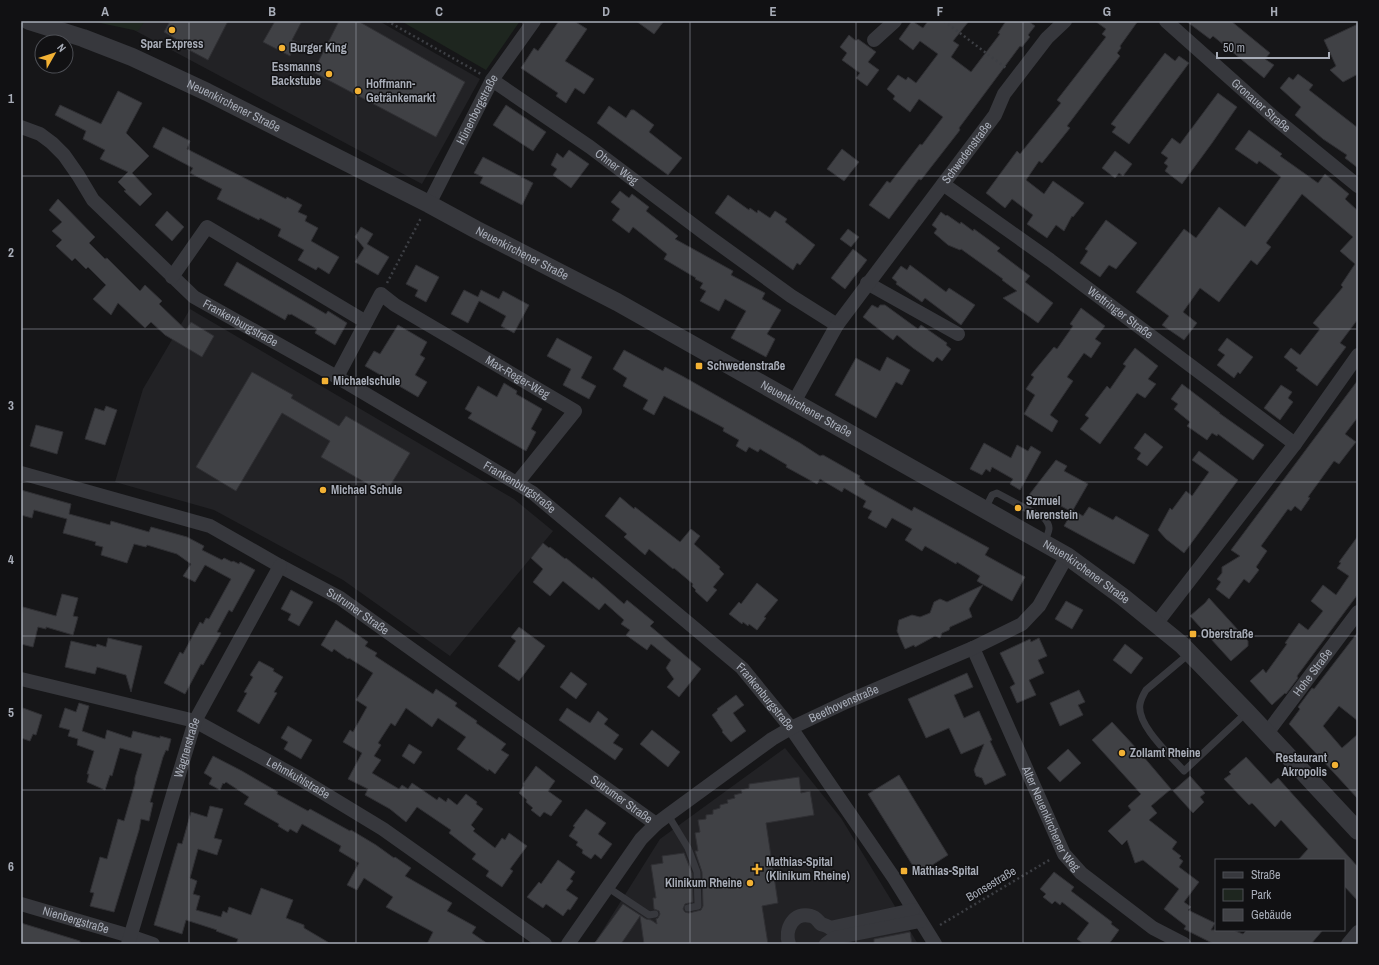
<svg xmlns="http://www.w3.org/2000/svg" width="1379" height="965" font-family="'Archivo Narrow',sans-serif">
	<rect width="100%" height="100%" fill="#161618"/>
	<!-- built -->
	<path fill="#222225" d="M141,21H379L480,79L422,184L134,30Z
		M190,309L514,499L553,531L450,656L343,580L214,510L115,482L143,389Z
		M785,748L841,818L918,944H594L660,839Z"/>
	<!-- green -->
	<path fill="#1e261f" d="M91,21H145L138,31Z
		M401,21H520L486,70Z"/>
	<!-- building -->
	<path fill="#404145" stroke="#303034" d="M170,21H228L208,60L174,42L176,39L164,32Z
		M275,21H302L292,40L297,42L290,56L263,42Z
		M339,21H358L465,82L436,137L313,72Z
		M559,21H574L587,29L565,61L594,79L584,94L575,88L566,103L556,96L558,93L521,68L534,48L538,51Z
		M636,21H664L654,34Z
		M912,21L923,28L928,21H969L953,41L959,45L951,57L971,72L1000,34L998,33L1006,21H1028L1035,26L1028,35L1030,37L1022,47L1020,46L959,128L960,130L921,180L919,179L889,219L869,205L887,181L890,183L920,144L922,145L943,117L919,99L910,112L893,99L895,96L887,89L898,75L906,80L908,77L916,83L938,54L920,41L913,50L899,39Z
		M1095,21H1138L1120,46L1121,48L1117,53L1120,56L1067,126L1070,128L1042,163L1039,161L1026,180L1044,194L1053,181L1084,203L1073,217L1072,216L1064,231L1056,225L1047,238L1027,224L1033,215L1012,199L1005,208L986,193L1017,151L1020,154L1061,103L1057,100L1106,37L1102,34L1106,29Z
		M1186,21H1231L1270,53L1265,59L1274,65L1264,78L1213,36L1210,39Z
		M1358,24V74L1343,82L1330,70L1336,66L1324,40Z
		M849,35L856,41L858,39L876,52L868,62L879,70L867,86L856,78L860,73L842,60L847,53L840,47Z
		M1165,53L1175,61L1179,56L1189,63L1129,144L1112,132L1116,127L1111,124Z
		M1298,74L1313,85L1309,90L1358,128V168L1345,158L1347,155L1323,139L1295,115L1301,107L1280,88L1289,77L1293,80Z
		M118,91L142,103L126,133L149,156L132,173L152,194L140,206L124,191L126,190L118,182L128,172L100,159L105,150L83,139L86,131L55,115L60,105L101,124Z
		M1218,93L1237,107L1212,143L1182,184L1165,171L1168,166L1164,163L1168,158L1161,153L1172,138L1180,144Z
		M506,105L546,132L533,151L493,125Z
		M609,106L626,118L631,110H634L654,125L649,132L682,158L668,175L597,123Z
		M163,127L190,141L187,149L286,199L287,197L302,205L298,212L307,216L305,221L318,228L311,241L339,257L329,274L318,267L316,270L298,260L304,250L278,236L281,229L260,218L259,220L217,199L222,189L190,173L193,168L153,147Z
		M1249,130L1282,154L1280,156L1318,183L1325,174L1349,194L1345,199L1358,211V319L1340,343L1346,347L1317,386L1296,370L1298,368L1284,357L1291,348L1300,355L1320,329L1313,323L1343,287L1341,285L1355,264L1340,251L1353,237L1302,194L1266,243L1271,247L1257,265L1251,260L1219,302L1200,288L1183,312L1197,323L1184,340L1162,325L1169,316L1136,292L1184,229L1196,238L1219,207L1245,227L1281,177L1259,161L1257,164L1235,149Z
		M842,149L859,162L844,181L827,169Z
		M569,150L589,164L571,188L553,175L557,169L551,165L557,153L563,158Z
		M1115,151L1132,164L1123,176L1119,173L1115,178L1102,168Z
		M483,157L533,183L522,205L480,183L483,177L474,173Z
		M620,191L629,198L632,194L649,207L646,211L678,236L675,239L733,271L731,275L765,293L762,299L781,310L767,334L775,339L766,357L731,338L746,311L725,299L719,311L700,301L706,291L700,288L703,283L695,279L696,278L664,259L667,254L633,227L629,233L612,220L620,209L611,202Z
		M728,195L749,210L750,208L757,213L758,210L770,218L775,211L787,219L785,222L815,245L800,265L797,263L793,270L715,213Z
		M58,199L95,237L89,243L105,259L107,258L140,291L145,285L162,301L159,304L186,330L191,322L214,336L202,357L165,335L151,322L145,328L118,303L111,315L93,299L106,285L88,267L86,269L75,258L72,261L56,246L62,240L52,231L62,222L49,210Z
		M167,211L184,227L172,241L155,225Z
		M941,212L946,216L947,215L960,224L961,222L973,231L974,229L1000,248L997,251L1030,276L1025,282L1053,303L1038,323L1003,298L1017,291L1002,280L1003,279L961,249L960,250L948,245L934,233L937,229L932,225Z
		M1106,220L1137,243L1116,269L1109,265L1100,277L1080,263L1088,251L1085,249Z
		M361,227L373,234L367,244L389,257L378,275L355,262L364,248L355,237Z
		M848,229L859,237L851,247L840,239Z
		M853,249L867,260L845,289L831,278Z
		M237,262L326,314L328,311L347,323L335,345L315,333L317,329L291,314L290,315L288,314L285,320L224,285Z
		M416,265L439,277L426,302L415,296L418,290L406,284Z
		M910,265L946,292L949,288L975,305L961,325L925,298L922,302L896,284L897,282L892,278L901,266L907,270Z
		M464,290L478,297L481,290L499,299L503,291L529,305L514,333L501,326L506,316L479,301L468,323L451,314Z
		M872,305L878,308L880,305H885L918,329L921,325L947,343L946,345L951,349L942,361L937,357L933,362L913,348L897,335L893,340L863,317Z
		M1081,308L1105,326L1095,339L1101,343L1091,358L1084,353L1067,377L1073,381L1050,415L1058,421L1052,432L1024,414L1035,395L1026,389L1034,377L1031,375L1054,347L1057,349L1073,326L1070,324Z
		M398,325L427,342L420,355L425,358L415,375L427,382L418,397L365,366L374,351L380,354Z
		M557,338L592,357L581,378L596,386L589,399L563,385L571,369L547,356Z
		M1227,338L1253,357L1240,374L1238,372L1234,378L1217,365L1225,355L1218,350Z
		M1135,348L1158,366L1148,379L1156,384L1145,398L1137,393L1100,444L1080,429L1089,418L1085,415L1107,386L1110,389L1126,366L1123,364Z
		M624,350L663,371L665,367L684,377L800,443L820,456L823,455L860,476L859,478L865,482L864,484L912,511L914,507L989,548L985,555L1025,577L1012,601L977,581L980,576L957,562L956,564L925,546L922,551L905,540L912,529L892,518L886,528L868,518L872,511L863,507L866,501L844,488L842,492L820,479L817,484L786,467L787,465L760,449L758,452L749,447L746,452L736,446L739,440L723,431L724,428L664,396L654,415L643,409L648,400L623,386L627,378L613,369Z
		M887,357L910,370L902,385L896,382L876,418L835,395L856,358L880,371Z
		M252,372L293,395L291,398L339,426L346,416L410,453L385,494L321,457L330,441L282,413L236,491L196,467Z
		M1358,380V417L1345,434L1356,442L1339,464L1334,461L1308,497L1310,498L1301,511L1295,506L1291,511L1288,509L1261,546L1267,551L1256,567L1259,570L1249,583L1244,579L1229,599L1216,589L1221,582L1217,579L1222,573V567L1240,556L1231,550Z
		M504,383L517,391L516,394L542,409L531,429L536,432L526,451L468,418L472,413L465,409L478,386L497,397Z
		M1182,384L1220,413H1219L1264,445L1253,460L1218,434L1217,436L1212,433L1207,440L1187,426L1190,422L1174,409L1178,404L1171,399Z
		M1281,385L1292,392L1288,398L1293,402L1280,420L1264,408Z
		M106,406L117,410L105,445L85,439L95,408L104,411Z
		M36,425L63,432L57,454L30,446Z
		M1145,433L1163,447L1147,466L1137,459L1141,453L1134,448Z
		M984,443L1011,458L1017,445L1028,451L1031,446L1041,452L1020,490L1010,484L1013,479L992,467L990,472L986,469L982,475L970,469Z
		M1199,451L1238,480L1184,553L1166,539L1158,530L1170,508L1172,510L1186,491L1192,496L1209,472L1192,460Z
		M1056,460L1067,466L1064,471L1088,484L1073,510L1083,516L1089,507L1113,520L1116,516L1149,535L1134,564L1064,526L1072,512L1048,499L1046,504L1029,495Z
		M21,490L71,504L69,514L110,525L111,521L149,532L151,527L187,537L204,546L202,550L222,560L224,558L232,562L233,561L239,564L240,562L255,570L232,612L229,610L217,632L221,633L203,665L201,664L185,694L164,683L180,652L183,654L200,622L203,624L206,618L209,619L231,579L205,565L195,582L183,576L191,564L177,554L147,545L146,547L134,544L127,563L101,555L103,547L95,545L96,542L63,533L67,519L34,510L32,518L21,515Z
		M620,497L634,509L635,507L680,542L691,529L700,536L694,544L720,567L719,569L724,574L713,587L717,590L707,602L695,591L696,590L692,586L693,584L674,568L673,569L649,549L645,555L624,537L627,534L605,516Z
		M1358,536V594L1297,676L1298,678L1286,694L1285,693L1272,705L1250,681L1263,669L1266,673L1287,644L1285,643L1299,623L1308,630L1323,611L1311,601L1323,585L1336,595L1349,576L1337,568L1341,563L1339,562Z
		M543,543L549,548L550,547L565,559L566,558L592,579L593,577L600,583L624,604L627,600L654,622L650,626L701,669L679,697L667,687L674,679L666,668L671,660L651,644L647,650L626,635L630,630L621,624L624,620L605,603L599,610L563,581L550,596L533,582L543,569L531,558Z
		M757,583L778,600L764,617L766,618L757,630L749,624L748,626L743,622L742,624L729,614L739,602L741,604Z
		M983,585L969,609L972,617L950,627L949,630L942,633L940,638L935,636L915,647L914,645L905,649L897,631L899,620L912,615L920,617L930,613L934,602L940,599L947,602Z
		M291,590L313,602L299,626L288,620L291,614L281,609Z
		M62,594L78,598L73,616L78,617L73,635L46,627V629L38,627L33,647L21,644V617L23,607L56,616Z
		M1209,598L1248,641V646L1231,661L1190,616L1205,603Z
		M1066,601L1083,610L1072,629L1055,619Z
		M336,620L368,642L365,646L377,653L375,656L433,694L436,689L457,703L455,706L477,721L476,723L506,744L501,750L509,755L495,774L489,769L488,771L457,749L466,737L438,718L432,727L406,708L395,726L391,723L378,743L381,745L374,756L381,760L372,773L399,789L402,785L408,789L412,783L437,800L439,797L446,802L448,798L457,805L466,794L477,802L476,804L483,809L471,825L475,829L473,831L495,848L502,838L505,840L509,833L527,846L510,869L513,871L502,887L486,876L489,871L472,859L476,854L449,833L451,830L417,807L406,822L390,809L365,795L368,789L348,779L362,753L343,742L350,730L353,732L367,707L356,700L373,673L349,658L348,659L334,649L332,652L321,645Z
		M519,627L545,646L519,681L498,666L516,641L511,637Z
		M1358,632V721L1339,706L1323,726L1342,748L1358,734V799L1289,724L1300,709L1298,707L1312,688L1314,689Z
		M108,638L142,646L131,692L126,675L97,667L95,674L65,667L71,641L96,647L97,644L106,647Z
		M1039,638L1047,656L1038,660L1044,673L1029,680L1036,695L1017,703L1010,687L1015,684L1000,653L1030,639L1031,642Z
		M1125,644L1143,658L1131,674L1113,660Z
		M259,661L274,669L273,671L283,677L274,692L277,693L259,724L237,711L247,693L244,692L253,677L250,675Z
		M571,672L587,684L576,699L560,687Z
		M967,673L973,687L954,695L964,718L979,711L992,740L990,741L1006,775L985,785L982,778L976,776L974,770L984,744L961,754L949,728L926,738L908,699Z
		M1079,690L1085,702L1078,705L1083,715L1060,726L1050,703Z
		M736,695L744,705L733,713L746,731L731,742L722,732L723,731L712,715L718,710L717,709Z
		M79,703L89,706L82,731L105,739L107,730L131,738L133,731L160,738V736L171,739L168,751L166,750L163,757L150,802L153,803L149,821L141,819L139,830L114,912L90,906L94,893L90,892L100,857L107,859L118,819L124,821L135,783V778L142,754L120,748L112,776L110,775L105,790L87,782L89,774H87L94,751L77,745L78,739L68,736L70,730L59,727L65,708L76,712Z
		M23,708L42,715L36,735L33,734L30,741L21,738V715Z
		M567,708L590,723L598,711L608,719L604,724L619,735L613,743L623,749L615,760L559,720Z
		M1112,722L1137,749L1171,789L1151,806L1157,813L1149,820L1177,842L1172,849L1181,856L1179,858L1183,861L1179,867L1199,882L1184,902L1191,907L1188,910L1215,923L1211,930H1233L1243,934L1247,930H1323L1311,944H1214L1184,929L1186,926L1164,909L1179,889L1143,860L1135,863L1127,840L1122,845L1108,831L1131,810L1128,806L1141,794L1092,740Z
		M288,726L312,740L301,759L284,749L288,742L281,738Z
		M652,730L680,752L668,767L640,744Z
		M409,744L422,752L414,764L402,756Z
		M1068,749L1081,763L1060,782L1047,768Z
		M213,756L242,771L278,792L277,794L308,811L310,809L350,831L351,830L376,845L394,858L395,857L411,868L405,876L452,903L447,911L476,927L472,933L488,944H427L433,932L386,907L393,897L364,878L357,890L347,885L359,863L339,851L341,846L302,824L297,833L290,829L288,832L278,826L279,824L244,804L249,797L226,782L224,784L223,783L220,790L209,784L212,778L204,773Z
		M1246,757L1271,784L1278,778L1358,867V901L1344,886V860H1298L1308,849L1281,820L1275,827L1252,803L1249,805L1224,779L1231,774L1229,772Z
		M536,766L555,781L548,791L562,801L551,816L544,812L540,817L531,810L533,808L526,802L527,800L519,793L524,785L523,784Z
		M899,775L948,855L918,874L868,794Z
		M1190,776L1205,793L1200,797L1204,802L1193,813L1173,791Z
		M799,777L801,793L810,791L814,815L766,823L778,903L762,906L768,944H644L640,916L621,944H594L623,904L646,919L651,920L657,924L656,919L658,918L660,914L659,911L654,909L653,898H656L651,865L663,863L662,856L684,853L692,873L693,902L685,904L683,909L685,912L689,913L701,910L703,906L702,872L695,851H698L695,833L700,832L698,820L706,819V815L713,814V810L720,808V805L728,803L727,800L735,798L734,795L742,793L741,790L749,788V784Z
		M210,806L223,809L214,838L222,840L217,855L198,849L190,878L197,881L193,894L200,896L196,910L221,917L223,911L227,913L229,907L251,915L261,888L293,900L286,918L304,925V928L331,944H236L238,939L216,931L217,930L186,920L182,934L154,925L178,843L182,844L191,812L207,817Z
		M586,809L606,823L598,834L612,844L601,859L595,854L591,859L582,853L583,850L576,845L578,842L569,836L575,827L573,826Z
		M558,860L575,872L570,879L573,881L566,890L578,898L570,910L568,909L563,916L546,904L543,908L527,897L539,882L541,884Z
		M1054,872L1074,887L1071,891L1112,922L1111,924L1119,930L1109,944H1084L1077,939L1089,923L1062,902L1060,905L1055,901L1052,904L1043,897L1046,894L1040,889Z
		M21,923L80,941V944H21Z
		M910,932L912,944H874V939Z"/>
	<g fill="none" stroke-linecap="round" stroke-linejoin="round">
		<!-- path -->
		<path stroke="#3d3f44" stroke-width="2.5" stroke-dasharray="2 3" stroke-linecap="butt" d="M387,21L481,74
			M944,21L1006,68
			M41,59L42,55
			M387,283L421,218
			M940,925L1051,859"/>
		<!-- service -->
		<path stroke="#37383d" stroke-width="7" d="M985,509L992,495L997,493L1044,518C1053,528 1048,532 1044,543
			M1190,653L1146,690C1143,695 1141,699 1140,704C1136,725 1171,756 1184,771L1247,712
			M668,815L688,848L697,872L698,906L688,908
			M607,887L649,915L655,914"/>
		<!-- minor -->
		<g stroke="#37383d" stroke-width="14">
			<path id="s1" d="M1166,21L1277,120L1358,186"/>
			<path d="M874,40L895,21"/>
			<path id="s2" d="M492,80L590,147L704,233L791,296L837,325"/>
			<path id="s3" d="M21,127L40,134L52,143L64,155L78,175L93,200L194,297L337,377L533,493L742,668L791,728L894,878L935,944"/>
			<path id="s4" d="M943,184L1050,260L1295,444"/>
			<path id="s5" d="M429,204L492,80L534,21"/>
			<path d="M172,277L207,227L366,322"/>
			<path d="M867,283L958,334"/>
			<path id="s6" d="M337,377L381,294L395,305L575,411L517,483"/>
			<path id="s7" d="M794,402L837,325L995,115L1004,94L1047,38L1065,21"/>
			<path id="s8" d="M21,473L210,526L280,566L340,598L656,824"/>
			<path d="M1156,624L1295,444L1358,355"/>
			<path id="s9" d="M973,648L1064,854L1081,873L1153,928L1184,944"/>
			<path id="s10" d="M21,679L195,721L299,778L383,829L545,944"/>
			<path id="s11" d="M1267,733L1358,612"/>
			<path id="s12" d="M21,904L130,936L153,944"/>
			<path id="s13" d="M128,944L195,721L280,566"/>
			<path id="s14" d="M568,944L641,839L656,824L668,815L772,739L791,728L846,702L973,648L1022,624L1039,606L1067,556"/>
			<path d="M789,944C784,929 794,911 811,916C816,917 818,921 821,924C824,925 828,926 830,928L913,910"/>
			<path d="M826,944L834,938L920,921"/>
			<path d="M1348,944L1358,932"/>
		</g>
		<!-- tertiary -->
		<path stroke="#37383d" stroke-width="18" id="s15" d="M29,21L83,38L132,57L207,92L429,204L475,229L617,302L1067,556L1123,597L1182,645L1247,712L1358,831"/>
	</g>
	<!-- grid -->
	<path fill="none" stroke="#a8adb8" stroke-width="1" stroke-opacity="0.55" d="M189,21V944M356,21V944M523,21V944M690,21V944M856,21V944M1023,21V944M1190,21V944M21,176H1358M21,329H1358M21,482H1358M21,636H1358M21,790H1358"/>
	<!-- markers -->
	<g fill="#f2b134" stroke="#111113" stroke-width="1.5">
		<circle cx="172" cy="30" r="4"/>
		<circle cx="282" cy="48" r="4"/>
		<circle cx="329" cy="74" r="4"/>
		<circle cx="358" cy="91" r="4"/>
		<rect x="695" y="362" width="8" height="8" rx="2"/>
		<rect x="321" y="377" width="8" height="8" rx="2"/>
		<circle cx="323" cy="490" r="4"/>
		<circle cx="1018" cy="508" r="4"/>
		<rect x="1189" y="630" width="8" height="8" rx="2"/>
		<circle cx="1122" cy="753" r="4"/>
		<circle cx="1335" cy="765" r="4"/>
		<path d="M755 863h4v4h4v4h-4v4h-4v-4h-4v-4h4z"/>
		<rect x="900" y="867" width="8" height="8" rx="2"/>
		<circle cx="750" cy="883" r="4"/>
	</g>
	<g text-anchor="middle" stroke-width="3" stroke-linejoin="round" paint-order="stroke">
		<!-- poi labels -->
		<g font-size="12" font-weight="bold" fill="#a8adb8" stroke="#111113" text-anchor="start">
			<text x="172" y="48" text-anchor="middle">Spar Express</text>
			<text x="290" y="52">Burger King</text>
			<text x="321" y="71" text-anchor="end">Essmanns<tspan x="321" dy="14">Backstube</tspan></text>
			<text x="366" y="88">Hoffmann-<tspan x="366" dy="14">Getränkemarkt</tspan></text>
			<text x="707" y="370">Schwedenstraße</text>
			<text x="333" y="385">Michaelschule</text>
			<text x="331" y="494">Michael Schule</text>
			<text x="1026" y="505">Szmuel<tspan x="1026" dy="14">Merenstein</tspan></text>
			<text x="1201" y="638">Oberstraße</text>
			<text x="1130" y="757">Zollamt Rheine</text>
			<text x="1327" y="762" text-anchor="end">Restaurant<tspan x="1327" dy="14">Akropolis</tspan></text>
			<text x="766" y="866">Mathias-Spital<tspan x="766" dy="14">(Klinikum Rheine)</tspan></text>
			<text x="912" y="875">Mathias-Spital</text>
			<text x="742" y="887" text-anchor="end">Klinikum Rheine</text>
		</g>
		<!-- street labels -->
		<g font-size="12" fill="#a8adb8" stroke="#111113">
			<text dy="4" stroke="none"><textPath href="#s1" startOffset="127">Gronauer Straße</textPath></text>
			<text dy="4" stroke="none"><textPath href="#s15" startOffset="222">Neuenkirchener Straße</textPath></text>
			<text dy="4" stroke="none"><textPath href="#s5" startOffset="106">Hünenborgstraße</textPath></text>
			<text dy="4" stroke="none"><textPath href="#s7" startOffset="304">Schwedenstraße</textPath></text>
			<text dy="4" stroke="none"><textPath href="#s2" startOffset="152">Ohner Weg</textPath></text>
			<text dy="4" stroke="none"><textPath href="#s15" startOffset="546">Neuenkirchener Straße</textPath></text>
			<text dy="4" stroke="none"><textPath href="#s4" startOffset="219">Wettringer Straße</textPath></text>
			<text dy="4" stroke="none"><textPath href="#s3" startOffset="299">Frankenburgstraße</textPath></text>
			<text dy="4" stroke="none"><textPath href="#s6" startOffset="254">Max-Reger-Weg</textPath></text>
			<text dy="4" stroke="none"><textPath href="#s15" startOffset="870">Neuenkirchener Straße</textPath></text>
			<text dy="4" stroke="none"><textPath href="#s3" startOffset="623">Frankenburgstraße</textPath></text>
			<text dy="4" stroke="none"><textPath href="#s15" startOffset="1194">Neuenkirchener Straße</textPath></text>
			<text dy="4" stroke="none"><textPath href="#s8" startOffset="367">Sutrumer Straße</textPath></text>
			<text dy="4" stroke="none"><textPath href="#s11" startOffset="76">Hohe Straße</textPath></text>
			<text dy="4" stroke="none"><textPath href="#s3" startOffset="947">Frankenburgstraße</textPath></text>
			<text dy="4" stroke="none"><textPath href="#s14" startOffset="373">Beethovenstraße</textPath></text>
			<text dy="4" stroke="none"><textPath href="#s13" startOffset="205">Wagnerstraße</textPath></text>
			<text dy="4" stroke="none"><textPath href="#s10" startOffset="297">Lehmkuhlstraße</textPath></text>
			<text dy="4" stroke="none"><textPath href="#s8" startOffset="691">Sutrumer Straße</textPath></text>
			<text dy="4" stroke="none"><textPath href="#s9" startOffset="188">Alter Neuenkirchener Weg</textPath></text>
			<text transform="translate(991 884) rotate(-31)" y="4">Bonsestraße</text>
			<text dy="4" stroke="none"><textPath href="#s12" startOffset="57">Nienbergstraße</textPath></text>
		</g>
	</g>
	<!-- border -->
	<rect width="1379" height="965" fill="none" stroke="#111113" stroke-width="44"/>
	<!-- legend -->
	<rect x="1215" y="859" width="130" height="72" fill="#111113" stroke="#4d4f55"/>
	<rect x="1223" y="872" width="20" height="6" fill="#37383d" stroke="#4d4f55"/>
	<text x="1251" y="879" font-size="12" fill="#a8adb8">Straße</text>
	<rect x="1223" y="889" width="20" height="12" fill="#1e261f" stroke="#4d4f55"/>
	<text x="1251" y="899" font-size="12" fill="#a8adb8">Park</text>
	<rect x="1223" y="909" width="20" height="12" fill="#404145" stroke="#4d4f55"/>
	<text x="1251" y="919" font-size="12" fill="#a8adb8">Gebäude</text>
	<!-- north arrow -->
	<g transform="translate(54 54) rotate(51)"><circle r="19" fill="#111113" stroke="#4d4f55"/>
	<path d="M0-3L7 15L0 10L-7 15Z" fill="#f2b134"/>
	<text y="-6" font-size="11" font-weight="bold" text-anchor="middle" fill="#a8adb8">N</text>
	</g>
	<!-- scale -->
	<path d="M1217 52v6h112v-6" fill="none" stroke="#a8adb8" stroke-width="2"/>
	<text x="1223" y="52" font-size="12" fill="#a8adb8" stroke="#111113" stroke-width="3" paint-order="stroke">50 m</text>
	<rect x="22" y="22" width="1335" height="921" fill="none" stroke="#a8adb8" stroke-width="1.5"/>
	<g font-size="13" text-anchor="middle" font-weight="bold" fill="#a8adb8">
		<text x="105" y="16">A</text>
		<text x="272" y="16">B</text>
		<text x="439" y="16">C</text>
		<text x="606" y="16">D</text>
		<text x="773" y="16">E</text>
		<text x="940" y="16">F</text>
		<text x="1107" y="16">G</text>
		<text x="1274" y="16">H</text>
		<text x="11" y="103">1</text>
		<text x="11" y="257">2</text>
		<text x="11" y="410">3</text>
		<text x="11" y="564">4</text>
		<text x="11" y="717">5</text>
		<text x="11" y="871">6</text>
	</g>
</svg>
